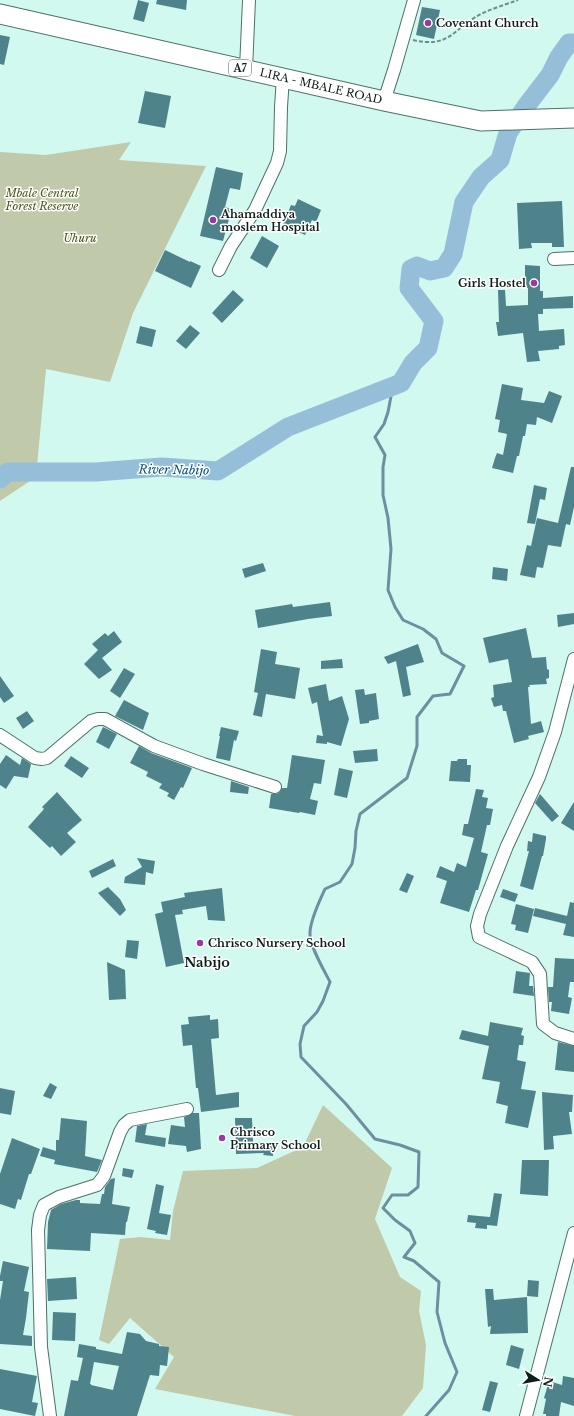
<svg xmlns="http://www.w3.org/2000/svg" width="574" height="1416" font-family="'Libre Baskerville',serif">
	<rect width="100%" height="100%" fill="#d1f9ef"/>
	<!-- green -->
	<path fill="#c1c9ab" d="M131,142L119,160L206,166L133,313L110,382L46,369L36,477L0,501V152L46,155Z
		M323,1105L392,1168L375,1219L400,1277L421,1291L419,1311L426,1345L423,1388L402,1416H295L155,1389L174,1357L130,1318L109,1344L99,1340L120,1239L141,1237L170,1240L173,1211L183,1171L257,1168L303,1147Z"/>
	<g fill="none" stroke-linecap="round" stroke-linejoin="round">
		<!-- stream -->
		<path stroke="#6d8fa0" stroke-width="3" d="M393,386L388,412L384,424L375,437L385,455L383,467V495L388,518L391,549L388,590L395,607L403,620L423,629L436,639L442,653L464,666L450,694L433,696L417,717V746L407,778L360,814L356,831L355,848L352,864L340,882L325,889C320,900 310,920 310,933C309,945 324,970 330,982L323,1001L317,1012L304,1026L300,1044L301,1057L346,1104L375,1139L400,1145L419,1152L418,1187L408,1195H392L383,1208L395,1220L410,1231L415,1243L404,1257L414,1261L439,1282L437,1312L445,1343L457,1372L449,1390L426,1416"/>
		<!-- river -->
		<path stroke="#95bfd9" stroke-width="19" d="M0,479L8,472H96L162,467L218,471L288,427L401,383L413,363L428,348L434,321L409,288L411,269L417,266L430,271L444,268L453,254L464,202L481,177L500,160L508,133L527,105L550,75L559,57L569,43H574"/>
	</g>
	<!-- building -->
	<path fill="#4e838b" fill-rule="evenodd" d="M138,0L149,3L144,22L133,19Z
		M157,0H187L186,10L156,4Z
		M422,7L440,10L434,39L416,35Z
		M0,35L10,37L4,65L0,64Z
		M145,91L171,96L165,128L138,123Z
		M216,167L243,173L240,190L230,188L225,207L231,209L227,218L229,219L223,241L200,236Z
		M298,199L321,210L316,222L312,220L305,235L283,225L291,205L295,206Z
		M562,201L564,247H552V243H531L532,248L519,249L517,203Z
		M262,236L279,246L267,268L250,258Z
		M165,250L190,262V261L201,266L191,288L155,271Z
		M525,265L540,266V291H543V298L573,296V308L543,309V314H538L539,331L564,329L565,345L559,346V349L538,351L540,361L527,362L523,333L498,336L496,322H499L498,290H505L506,306L528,305V288H525Z
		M233,290L244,300L222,323L212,313Z
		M190,325L200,333L186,349L176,341Z
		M140,326L156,330L152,347L136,343Z
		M502,384L523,388L521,400L544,403L549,391L562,396L552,423L537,417L536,425L527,424L525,436H523L519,456H517L513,473L492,468L495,458L497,453L503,455L507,434L498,432L500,420L495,419Z
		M571,467H574V507L570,525L566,524L561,547L548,545L543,568L537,567L535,578L520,575L527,545L531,546L537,518L558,523Z
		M534,485L547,488L545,500L540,499L535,524L527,523Z
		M263,563L266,571L245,578L242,569Z
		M493,567L508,569L507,581L492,579Z
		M330,602L332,616L308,619L258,628L255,610L292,604L293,607Z
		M574,613V624L558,627L557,615Z
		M526,628L532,658L546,657L547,669L549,670V678L546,679L547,684L529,685L530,687H528L531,724L541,721L544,732L528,736L529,739L514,743L506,711H503L502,705L494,707L491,698L494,697L493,685L512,682L508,659L489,663L483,638Z
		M114,631L122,642L102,658L112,670L99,679L84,664L98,650L92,644L105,633L108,636Z
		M418,644L424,662L406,667L411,695L403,697L396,661L388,664L384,657Z
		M261,649L277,652L275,664L300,668L295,699L266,694L262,717L253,715L258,693L254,692Z
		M342,659L343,668L321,669V661Z
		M124,668L135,674L120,698L110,691Z
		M0,676L14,696L4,703L0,697Z
		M326,684L329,701L342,696L349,719L341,746L327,742V744L316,743L317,735L323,736L317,702L312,704L308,688Z
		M364,689L365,695L376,693L379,719L369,721V723L360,724L355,690Z
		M124,700L149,713L143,730L115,716Z
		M27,711L34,721L23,729L16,718Z
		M103,727L117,734L109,749L96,742Z
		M221,727L239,731L236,741L234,740L230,761L216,758L220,736H219Z
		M139,746L151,753L192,768L183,788L181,787L174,800L167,796L169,793L159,788L162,784L146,776L148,772L130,763Z
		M377,749L378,761L355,763L353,751Z
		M6,755L20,765L22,758L31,764L28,778L14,776L6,789L0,785V764Z
		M292,755L325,760L321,784L314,783L310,799L318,801L315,815L300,812L299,813L269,808L271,794H277L280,792L282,788H287Z
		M71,756L89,768L82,778L64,766Z
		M458,759H467V765H471L470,782L449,781L451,761H457Z
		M339,768L353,771L347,798L334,795Z
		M231,781L249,787L248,794L230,792Z
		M476,789L484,790L482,797L488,798L486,808L493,809L490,825H487L481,852L488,854L478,890H476L469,912L440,903L447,881L436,877L440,866L454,872L457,863L466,867L474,838L462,835L464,824H468Z
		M57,792L82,820L67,833L76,842L61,856L52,846L50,848L28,827L44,809L42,807Z
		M540,794L559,816L552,822L535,803Z
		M574,802V831L561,823Z
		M533,833L546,836V839L543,856H542L533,890L520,886L529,851H527L528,841L532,842Z
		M137,858L155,861L153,874L146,872L145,885L124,883L125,877L142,867Z
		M113,859L116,866L92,878L89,871Z
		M407,873L414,876L407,893L399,890Z
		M108,887L120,899L126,910L120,916L98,893Z
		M222,888L225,921L208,920L206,906L182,910L183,914L175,915L184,963L166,967L155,914L163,912L161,902L185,897L184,893Z
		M503,889L518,894L515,902L500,897Z
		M570,902L574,903V937L563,935L566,924L533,916L535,908L567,916Z
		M516,904L534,909L528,933L515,930L516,925L511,924Z
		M127,940L139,941L137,959L125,957Z
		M555,958L574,959V982H570L568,997L572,998L569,1014L551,1011L552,1002H549L548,987H553Z
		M107,962L125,970L126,999L109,1000Z
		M516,971L530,973L529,986H533L534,996L513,993Z
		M210,1015V1020L218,1019L219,1038L211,1039L216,1095L239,1092V1107L201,1112L198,1088H196L192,1045L183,1046L181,1025L189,1024L188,1017Z
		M490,1022L523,1028L521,1035L524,1036L523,1045H519L517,1060L526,1062L521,1089L536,1091L528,1128L505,1123L508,1106L496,1103L500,1082L482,1079L489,1046L459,1039L462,1030L488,1036Z
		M558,1042L574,1046V1072L555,1070Z
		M50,1083L57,1087L51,1099L43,1096Z
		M0,1088L15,1091L11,1115L0,1113Z
		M542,1092L573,1095L572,1112H569L572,1134L553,1136L554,1149L544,1150Z
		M193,1113H199L201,1149L187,1152L186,1146L168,1144L171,1125L185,1127L184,1117Z
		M61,1118L87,1121L85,1156L102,1160L97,1172L54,1164L55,1160L40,1156L43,1147L56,1151V1140H59Z
		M235,1118H252L253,1142L273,1143V1156L263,1155L264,1153L236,1154Z
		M147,1124L145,1135L166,1138L165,1147L135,1142L137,1126Z
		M12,1138L40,1149L31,1174H29L21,1200L18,1199L15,1209L0,1204V1174Z
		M522,1160H549L548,1196L520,1194Z
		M123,1168L134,1170L132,1178L122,1176Z
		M111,1179L115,1178L112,1204L130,1207L127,1222H126L125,1235L91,1233L90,1251L47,1249L48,1222L51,1210L61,1204L76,1200H80V1203L100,1204L102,1194H104L105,1187Z
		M156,1184L164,1186L159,1213L171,1215L167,1235L155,1233L156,1231L147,1229Z
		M494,1193L502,1194L497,1226L487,1225V1229L475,1228L476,1223L467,1222L468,1215L490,1217Z
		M3,1261L29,1267L24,1291L29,1292L26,1318L23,1335L32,1336V1346L0,1344V1300L3,1281H0V1276Z
		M76,1277L77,1299L48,1301L47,1279Z
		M528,1280L539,1281L538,1297L527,1296Z
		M485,1289H493L494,1300L527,1297L528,1333L490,1334L491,1326L488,1327Z
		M53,1312L76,1313L75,1341L52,1340Z
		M127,1332L140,1334L146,1341L159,1344V1346L169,1347L167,1366L160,1365L159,1376L150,1375L137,1416H64L71,1380L78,1381L83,1358L77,1357L79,1344L96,1347V1349L122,1354ZM94,1362L119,1366L113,1390L91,1385V1384H90Z
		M511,1345L524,1349L519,1369L506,1365Z
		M0,1369L37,1376L32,1402L38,1403L35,1416L0,1409Z
		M563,1376L574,1378V1406L561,1402L559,1416H546V1414H543L546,1399L544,1398L549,1381L562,1385Z
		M490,1381L498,1383L490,1412L482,1410Z"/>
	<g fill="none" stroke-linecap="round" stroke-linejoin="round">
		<defs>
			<path id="minor" d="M246,69L249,0
				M384,101L394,70L414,0
				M554,259L574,258
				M219,270L231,246L255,210L277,163L280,151L281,107L283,77
				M574,659L555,732L539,777L507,846L480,914L477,926L479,937L532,962L540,974L543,1024L555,1033L574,1039
				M0,735L35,758L42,759L47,758L91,721L98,719H105L154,746L203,764L275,787
				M50,1416L41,1347L38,1230L40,1215L44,1205L59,1197L97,1185L104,1176L120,1132L124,1125L130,1120L187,1109
				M526,1416L574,1233"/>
			<path id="primary" d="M0,14L384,101L481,121L574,118"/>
		</defs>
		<!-- minor casing -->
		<use href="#minor" stroke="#4d7168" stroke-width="14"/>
		<!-- primary casing -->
		<use href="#primary" stroke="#4d7168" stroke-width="21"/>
		<!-- path -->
		<path stroke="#718c86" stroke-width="2" stroke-dasharray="4 2" stroke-linecap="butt" d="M413,40C451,49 454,27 483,13C494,8 507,4 518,0"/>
		<!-- minor -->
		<use href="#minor" stroke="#fff" stroke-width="12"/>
		<!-- primary -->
		<use href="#primary" stroke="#fff" stroke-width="19"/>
	</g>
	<!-- markers -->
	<g fill="#9938a0" stroke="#fff" stroke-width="1.5">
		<circle cx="428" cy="23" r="4"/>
		<circle cx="213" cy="220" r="4"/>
		<circle cx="534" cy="283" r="4"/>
		<circle cx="200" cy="943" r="4"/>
		<circle cx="222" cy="1138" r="4"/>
	</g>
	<g text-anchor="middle" stroke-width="3" stroke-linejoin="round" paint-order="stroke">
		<!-- shield labels -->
		<rect fill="#fff" stroke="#57625f" stroke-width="1" x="229" y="60" width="22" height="16" rx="3"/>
		<g font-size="10" font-weight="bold" fill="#0f1e1b">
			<text x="240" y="72">A7</text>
		</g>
		<!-- poi labels -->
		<g font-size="11" font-weight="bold" fill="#0f1e1b" stroke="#fff" text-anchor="start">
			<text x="436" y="27">Covenant Church</text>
			<text x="221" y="218">Ahamaddiya<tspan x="221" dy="13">moslem Hospital</tspan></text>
			<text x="526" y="287" text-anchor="end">Girls Hostel</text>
			<text x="208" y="947">Chrisco Nursery School</text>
			<text x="230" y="1136">Chrisco<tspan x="230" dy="13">Primary School</tspan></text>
		</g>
		<!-- street labels -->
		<g font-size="11" fill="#0f1e1b" stroke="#fff">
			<text transform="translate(321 86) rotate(13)" y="4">LIRA - MBALE ROAD</text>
		</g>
		<!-- park labels -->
		<g font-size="11" font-style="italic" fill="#495412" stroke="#fff">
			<text x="42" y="197">Mbale Central<tspan x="42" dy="13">Forest Reserve</tspan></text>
			<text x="80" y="242">Uhuru</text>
		</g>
		<!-- water labels -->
		<g font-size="12" font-style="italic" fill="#035174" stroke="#fff">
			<text transform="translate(174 470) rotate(1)" y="4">River Nabijo</text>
		</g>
		<!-- quarter labels -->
		<g font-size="13" font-weight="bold" fill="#0f1e1b" stroke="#fff">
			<text x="207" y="967">Nabijo</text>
		</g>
	</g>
	<!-- north arrow -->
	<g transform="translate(538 1380) rotate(101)" stroke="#ffffff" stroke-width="3" paint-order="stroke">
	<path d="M0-3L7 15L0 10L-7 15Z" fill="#0f1e1b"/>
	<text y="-6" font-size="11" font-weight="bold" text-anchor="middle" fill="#0f1e1b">N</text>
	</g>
</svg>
